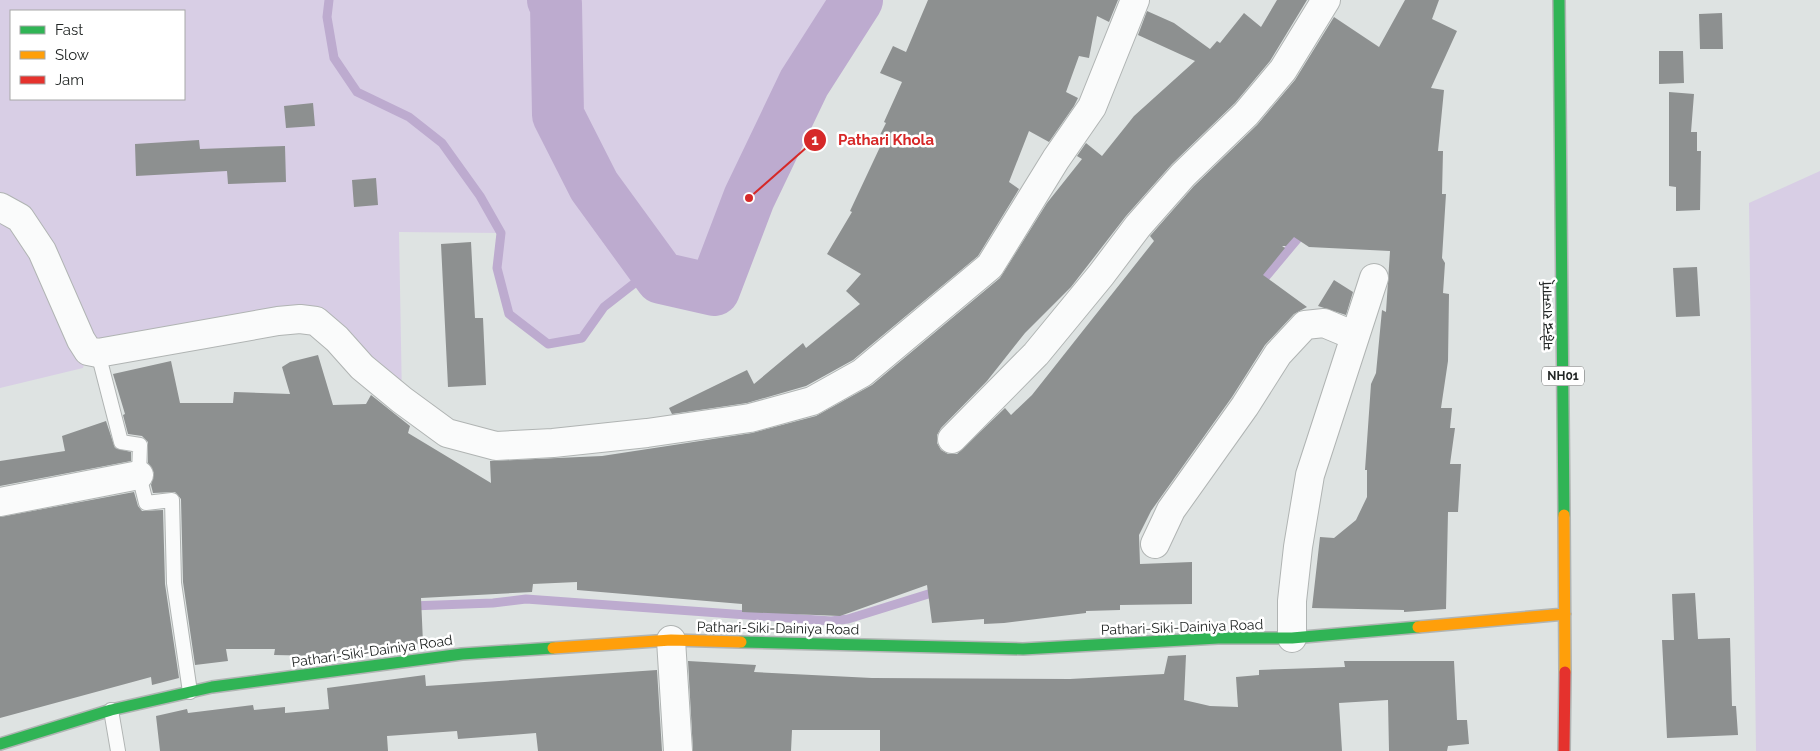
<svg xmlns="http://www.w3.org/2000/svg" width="1820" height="751" font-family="Raleway,'Noto Sans Devanagari',sans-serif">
	<rect width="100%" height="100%" fill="#dee3e2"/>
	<!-- green -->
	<path fill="#d8cee5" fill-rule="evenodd" d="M0,0H857L804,83L749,198L714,290L661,278L654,268L605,307L582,338L548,344L509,314L497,268L500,233L399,232L402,400L316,321L88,351L83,368L0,388ZM11,11H184V99H11Z
		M1820,171V751H1756L1749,203Z"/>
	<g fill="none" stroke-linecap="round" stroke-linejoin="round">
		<!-- stream -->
		<path stroke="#bdabcf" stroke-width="9" d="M329,0L327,17L334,58L357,92L409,117L442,143L480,196L501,233L497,268L509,314L548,344L582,338L604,307L654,268
			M1258,286L1304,231
			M411,606L493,603L526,599L831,621L848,619L938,591"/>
		<!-- river -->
		<path stroke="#bdabcf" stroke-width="52" d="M553,0L556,4L558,115L594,186L661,278L714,290L749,198L804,83L857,0"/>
	</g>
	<!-- building -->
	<path fill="#8d9090" d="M928,0H1118L1109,22L1097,16L1089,58L1079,56L1066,92L1078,98L1074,106L1049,142L1029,131L1009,182L1019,189L978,256L853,360L806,386L747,403L672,414L669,408L747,370L754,384L803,343L806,348L860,304L846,291L861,274L827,254L852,212L850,211L880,147L875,145L886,123L884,122L902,82L880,73L893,46L906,52Z
		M1277,0H1307L1270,61L1235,103L1172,164L1126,216L1071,287L1025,333L987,381L941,428L937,435V443L941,450L948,454H957L1005,408L1011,415L1032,395L1154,241L1150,236L1194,186L1257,125L1295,80L1334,17L1379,47L1405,0H1439L1432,19L1457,31L1431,88L1444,90L1438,151H1443L1442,194H1446L1442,258L1445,263L1443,293L1449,294L1448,361L1441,408H1452L1450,428H1455L1450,464H1461L1458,512H1448L1446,609L1404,612V610L1312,608L1320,537L1334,538L1356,520L1367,497V470H1365L1371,384L1376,373L1382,310L1386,312L1390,251L1309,247L1294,237L1286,246H1282L1285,248L1263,275L1307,307L1294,314L1265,345L1232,397L1151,511L1139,535L1140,564L1192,562V604L1120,605V610L1086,611V613L1004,623L984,624V619L932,623L927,585L840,616L742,612V604L577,590V582L533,584L532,592L421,598L423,643L325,656L274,655L275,649H226L228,661L195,665L183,582L181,499L175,492L153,493L151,485L154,473L148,463V442L142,436L128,434L123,415L125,414L113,374L171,361L180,403H233L234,392L290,394L282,367L290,362L318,355L333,405L366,404L371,395L410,426L408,433L491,483L490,461L602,456L752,433L816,416L872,385L1000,278L1047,203L1082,159L1077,156L1086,143L1102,156L1134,116L1195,61L1138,35L1147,11L1174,23L1210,49L1217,41L1220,43L1244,13L1261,27Z
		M1722,13L1723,49H1700L1699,14Z
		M1659,51H1683L1684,83L1659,84Z
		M1669,92L1694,94L1691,132H1697V151H1701L1700,210L1676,211V187L1669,186Z
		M313,103L315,126L286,128L284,106Z
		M199,140L200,149L285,146L286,182L228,184L227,171L136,176L135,144Z
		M376,178L378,205L354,207L352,180Z
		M471,242L475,318H483L486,385L448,387L441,244Z
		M1697,267L1700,316L1676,317L1673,268Z
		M1334,280L1353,292L1346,315L1318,306Z
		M106,421L115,448L131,452V461L0,486V461L65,451L62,436Z
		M134,492L138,506L142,511L163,510L165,584L179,678L152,685L151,677L0,718V517Z
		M1695,593L1698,639L1730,638L1732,706H1736L1738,735L1667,738L1662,640H1674L1672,594Z
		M1186,655L1184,700L1210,706L1238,707L1236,677L1259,675V670L1345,667L1344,661H1454L1457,720H1467L1469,744L1448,746L1447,751H1389L1388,700L1339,703L1342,751H880V730H792L791,751H693L688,661L756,665L754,672L872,678L1070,679L1164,674L1168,656Z
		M657,670L662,751H538L536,733L458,739L457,731L387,736L388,751H160L156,716L187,709L188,713L253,705L254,710L285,707V713L329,709L327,688L425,675L426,686Z"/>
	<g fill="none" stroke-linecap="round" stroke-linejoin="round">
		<defs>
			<path id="lane" d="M98,353L121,442L140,445L139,475L146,503L172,500L174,583L190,692
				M111,710L118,751"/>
			<path id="street" d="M0,207L20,218L42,251L81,340L88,351L98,353L278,321L300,319L316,321L337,339L362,367L402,400L447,433L496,446L553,443L647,433L750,418L812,401L862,373L990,266L1056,159L1092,107L1135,0
				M952,439L1036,354L1101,275L1138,226L1183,175L1246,114L1283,70L1326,0
				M0,502L139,475
				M1155,544L1171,510L1245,406L1278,354L1305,325L1324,323L1355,336
				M1292,638V601L1298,547L1310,475L1374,278
				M671,640L678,751"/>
			<path id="fast" d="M1559,0L1564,515
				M741,642L1023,649L1218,638H1292L1418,627
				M0,744L111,710L212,687L462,654L553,648"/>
			<path id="slow" d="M1564,515L1565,672
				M1418,627L1565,614
				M553,648L671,640L741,642"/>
			<path id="jam" d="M1564,751L1565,672"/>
		</defs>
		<!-- lane casing -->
		<use href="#lane" stroke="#b0b4b3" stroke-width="16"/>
		<!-- street casing -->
		<use href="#street" stroke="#b0b4b3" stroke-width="30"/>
		<!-- fast casing -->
		<use href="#fast" stroke="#b0b4b3" stroke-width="14"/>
		<!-- slow casing -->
		<use href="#slow" stroke="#b0b4b3" stroke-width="14"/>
		<!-- jam casing -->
		<use href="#jam" stroke="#b0b4b3" stroke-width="14"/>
		<!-- lane -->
		<use href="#lane" stroke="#fafbfb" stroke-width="14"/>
		<!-- street -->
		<use href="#street" stroke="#fafbfb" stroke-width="28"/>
		<!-- fast -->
		<use href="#fast" stroke="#30b455" stroke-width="11"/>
		<!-- slow -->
		<use href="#slow" stroke="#ff9f0a" stroke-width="11"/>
		<!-- jam -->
		<use href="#jam" stroke="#e5322d" stroke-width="11"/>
	</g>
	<g text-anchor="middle" stroke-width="5" stroke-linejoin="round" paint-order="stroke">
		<!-- shield labels -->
		<rect fill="#fff" stroke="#646766" stroke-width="1" x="1542" y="366.5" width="42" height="19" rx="4"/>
		<g font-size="12" font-weight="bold" fill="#222625">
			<text x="1563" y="380">NH01</text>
		</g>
		<!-- street labels -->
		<g font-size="14" fill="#222625" stroke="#fff">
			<text transform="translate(1547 316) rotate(-91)" y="5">महेन्द्र राज्मार्ग्</text>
			<text transform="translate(1182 627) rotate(-2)" y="5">Pathari-Siki-Dainiya Road</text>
			<text transform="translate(778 628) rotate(1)" y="5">Pathari-Siki-Dainiya Road</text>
			<text transform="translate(372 651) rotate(-8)" y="5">Pathari-Siki-Dainiya Road</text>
		</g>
	</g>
	<!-- callouts -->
	<path fill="none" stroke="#d62828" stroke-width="2" d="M749 198L815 140"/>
	<g fill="#d62828" stroke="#fff" stroke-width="2">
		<circle cx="749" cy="198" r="5"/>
		<circle cx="815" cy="140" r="12"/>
	</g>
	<g font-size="15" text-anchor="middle" font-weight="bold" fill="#fff">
		<text x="815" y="145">1</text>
	</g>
	<g font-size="15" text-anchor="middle" font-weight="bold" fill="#d62828" stroke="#fff" stroke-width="5" stroke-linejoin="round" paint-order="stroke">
		<text x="886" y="145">Pathari Khola</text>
	</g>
	<!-- legend -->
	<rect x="10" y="10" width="175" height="90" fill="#ffffff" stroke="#a7a8a8"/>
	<rect x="20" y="26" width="25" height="8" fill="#30b455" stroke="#a7a8a8"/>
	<text x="55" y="35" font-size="15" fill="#222625">Fast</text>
	<rect x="20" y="51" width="25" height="8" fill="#ff9f0a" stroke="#a7a8a8"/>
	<text x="55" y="60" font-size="15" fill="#222625">Slow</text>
	<rect x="20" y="76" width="25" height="8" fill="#e5322d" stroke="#a7a8a8"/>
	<text x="55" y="85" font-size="15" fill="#222625">Jam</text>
</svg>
